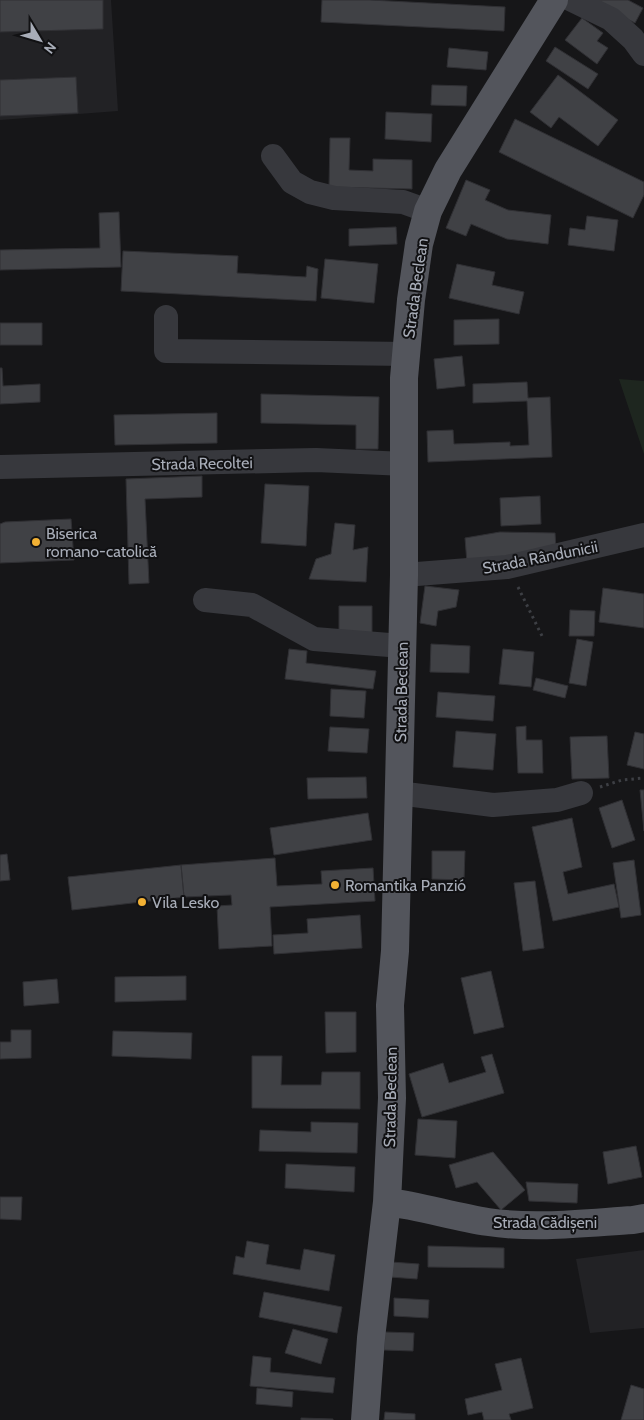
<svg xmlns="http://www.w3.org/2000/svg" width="644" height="1420" font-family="Cabin,sans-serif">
	<rect width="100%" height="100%" fill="#161618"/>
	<!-- built -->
	<path fill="#222225" d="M0,0H111L118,111L0,120Z
		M644,1250V1328L590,1333L576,1259Z"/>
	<!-- green -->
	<path fill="#1e261f" d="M619,379L644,381V454Z"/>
	<!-- building -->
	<path fill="#404145" stroke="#303034" d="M0,0H103V29L0,32Z
		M322,0H370L505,7L504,31L321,22Z
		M590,0H628L643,8L635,23Z
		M582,18L603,33L597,41L608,48L597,64L565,40Z
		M555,47L598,74L588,89L546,61Z
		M449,48L488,52L486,70L447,67Z
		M558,75L618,120L598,146L559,117L551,128L530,112Z
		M76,77L78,113L0,116V80Z
		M432,85L467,86L466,106L431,105Z
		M386,112L432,114L431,142L385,139Z
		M515,119L644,182V195L633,218L499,152Z
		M330,138H350L349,170L373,171V159L412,160V189L329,187Z
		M466,180L490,190L485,200L508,210L551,215L548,244L507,239L471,224L466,236L446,228Z
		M119,212L121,267L0,270V250L100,248L99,213Z
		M587,216L618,220L614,251L568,245L570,228L585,230Z
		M396,227L397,244L349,246V229Z
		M123,251L238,256L237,273L306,277L307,266L318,269L316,301L121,291Z
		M325,259L378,264L374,303L321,298Z
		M457,264L495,272L492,285L524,292L519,314L449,298Z
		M499,319V344L454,345V320Z
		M0,323H42V345H0Z
		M462,356L465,386L437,389L434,359Z
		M0,368H2L3,386L40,384V402L0,404Z
		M527,382L528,398L550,397L552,457L428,462L427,431L453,430L454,444L510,442V446L529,445L527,401L473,403V384Z
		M261,394L379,397L378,449H356V425L261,423Z
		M217,413V443L115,445L114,415Z
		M202,476V497L145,499L149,583L129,584L126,479Z
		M265,484L309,486L306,546L261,543Z
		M540,496L541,524L501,526L500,498Z
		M71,519L74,560L0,563V524L5,522Z
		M335,523L355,525L353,550L368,547L366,582L309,579L316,559L331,554Z
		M500,532L555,533L556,550L467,563L465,538Z
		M425,586L459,590L456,607L438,611L436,626L420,623Z
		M603,588L644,594V628L599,622Z
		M339,606H372V636L339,635Z
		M570,610L595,611L594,636H569Z
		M577,639L593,642L586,686L569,683Z
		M431,644L470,646L469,673L430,672Z
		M289,649L307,651L306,663L376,671L373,689L285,679Z
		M503,649L534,652L531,687L499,684Z
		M536,678L568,686L565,698L533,690Z
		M331,689L366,691L364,718L330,716Z
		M438,692L495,696L493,721L436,717Z
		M526,726V740H542L543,773H518L516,727Z
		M330,727L369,729L367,753L328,751Z
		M456,731L496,734L493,770L453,767Z
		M635,732L644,734V769L627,765Z
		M607,736L609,778L572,779L570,737Z
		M366,777L367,798L308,799L307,778Z
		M640,790H644V831Z
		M622,800L635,840L612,848L599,808Z
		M368,813L372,840L274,855L270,828Z
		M572,818L582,867L563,872L568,894L614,884L619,907L553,921L532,827Z
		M432,851H465L464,880L432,879Z
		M7,854L10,880L0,881V855Z
		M275,858L277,886L322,884L321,871L373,868L375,901L270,907L272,946L219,949L217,906L232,905L231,895L184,897L181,865Z
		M634,860L641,915L621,918L613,863Z
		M181,865L184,897L72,910L68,877Z
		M535,881L544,948L523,951L514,883Z
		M360,915L362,948L274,954L273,935L308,933L307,919Z
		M491,971L504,1027L474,1034L461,978Z
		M186,976V1000L115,1002V977Z
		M57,979L59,1003L24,1006L23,982Z
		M325,1012H356V1052L326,1053Z
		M11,1030H31V1058L0,1059V1042H11Z
		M113,1031L192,1033L191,1059L112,1056Z
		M492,1054L504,1093L422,1117L409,1074L443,1063L449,1083L486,1072L481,1057Z
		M252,1056H282L281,1085H321L322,1072H360V1109L252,1108Z
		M418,1119L457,1121L455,1158L415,1155Z
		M311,1122L358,1123L357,1153L259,1151L260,1130L311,1132Z
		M636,1146L642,1177L608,1184L603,1152Z
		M493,1152L525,1190L501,1210L477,1182L456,1188L449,1165Z
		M286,1164L355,1167L354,1192L285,1188Z
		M526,1182L578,1184L577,1203L529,1201Z
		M0,1197H22L21,1220L0,1219Z
		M247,1241L269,1245L266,1264L300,1270L304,1249L335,1255L329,1291L233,1274L236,1256L244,1258Z
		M428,1246L504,1248V1268L428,1267Z
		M391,1262L419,1264L417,1279L390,1277Z
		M264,1292L342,1307L337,1333L259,1317Z
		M394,1298L429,1300L428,1318L394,1316Z
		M293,1329L328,1339L321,1364L285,1353Z
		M385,1332L414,1333L413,1351L384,1350Z
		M253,1356L271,1358L270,1372L335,1378L333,1393L250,1386Z
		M521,1358L533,1408L509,1414L511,1420H484L482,1412L468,1415L465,1399L502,1390L495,1364Z
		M631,1385L644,1389V1420H621Z
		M257,1388L293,1392L292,1407L256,1404Z
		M385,1412L415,1414V1420H384Z
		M301,1418L333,1419V1420H301Z"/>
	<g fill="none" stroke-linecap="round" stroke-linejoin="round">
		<!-- path -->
		<path stroke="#3d3f44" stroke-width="3" stroke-dasharray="2.5 4" stroke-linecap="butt" d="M518,587L542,636
			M600,787L622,780L644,778"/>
		<!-- minor -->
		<path stroke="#37383d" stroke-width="24" d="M572,0L611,19L633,39L644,54
			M273,156L292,182L310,192L334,198L403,202L428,211
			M166,317V351L407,354
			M0,467L316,460L405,464
			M404,575L507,567L644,535
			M205,600L252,605L314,639L402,646
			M398,793L493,805L557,800L581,793"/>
		<!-- major -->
		<path stroke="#53555c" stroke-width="28" d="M387,1202C421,1206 454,1217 488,1222C535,1229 585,1223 633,1220L644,1218
			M365,1420L371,1338L387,1202L392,1098L390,1005L395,951L404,575V378L411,300L419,244L428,211L448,170L554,0"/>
	</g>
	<!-- markers -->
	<g fill="#f2b134" stroke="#111113" stroke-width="2">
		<circle cx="36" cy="542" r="5"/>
		<circle cx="335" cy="885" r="5"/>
		<circle cx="142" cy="902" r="5"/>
	</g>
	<g text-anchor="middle" stroke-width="4" stroke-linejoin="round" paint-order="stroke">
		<!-- street labels -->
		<g font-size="16" fill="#a8adb8" stroke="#111113">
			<text transform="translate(415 288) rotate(-82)" y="6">Strada Beclean</text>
			<text transform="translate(202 463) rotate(-1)" y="6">Strada Recoltei</text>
			<text transform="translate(540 557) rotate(-11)" y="6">Strada Rândunicii</text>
			<text transform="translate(401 692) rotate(-89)" y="6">Strada Beclean</text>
			<text transform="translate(390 1097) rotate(-89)" y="6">Strada Beclean</text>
			<text x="545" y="1228">Strada Cădișeni</text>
		</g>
		<!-- poi labels -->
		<g font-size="16" fill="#a8adb8" stroke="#111113" text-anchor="start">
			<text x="46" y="539">Biserica<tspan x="46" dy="18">romano-catolică</tspan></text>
			<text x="345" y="891">Romantika Panzió</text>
			<text x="152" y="908">Vila Lesko</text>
		</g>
	</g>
	<!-- north arrow -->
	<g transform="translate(40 40) rotate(128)" stroke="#111113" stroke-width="4" paint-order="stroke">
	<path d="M0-4L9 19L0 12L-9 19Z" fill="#a8adb8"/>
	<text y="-8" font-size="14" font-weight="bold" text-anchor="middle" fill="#a8adb8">N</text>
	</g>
</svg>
